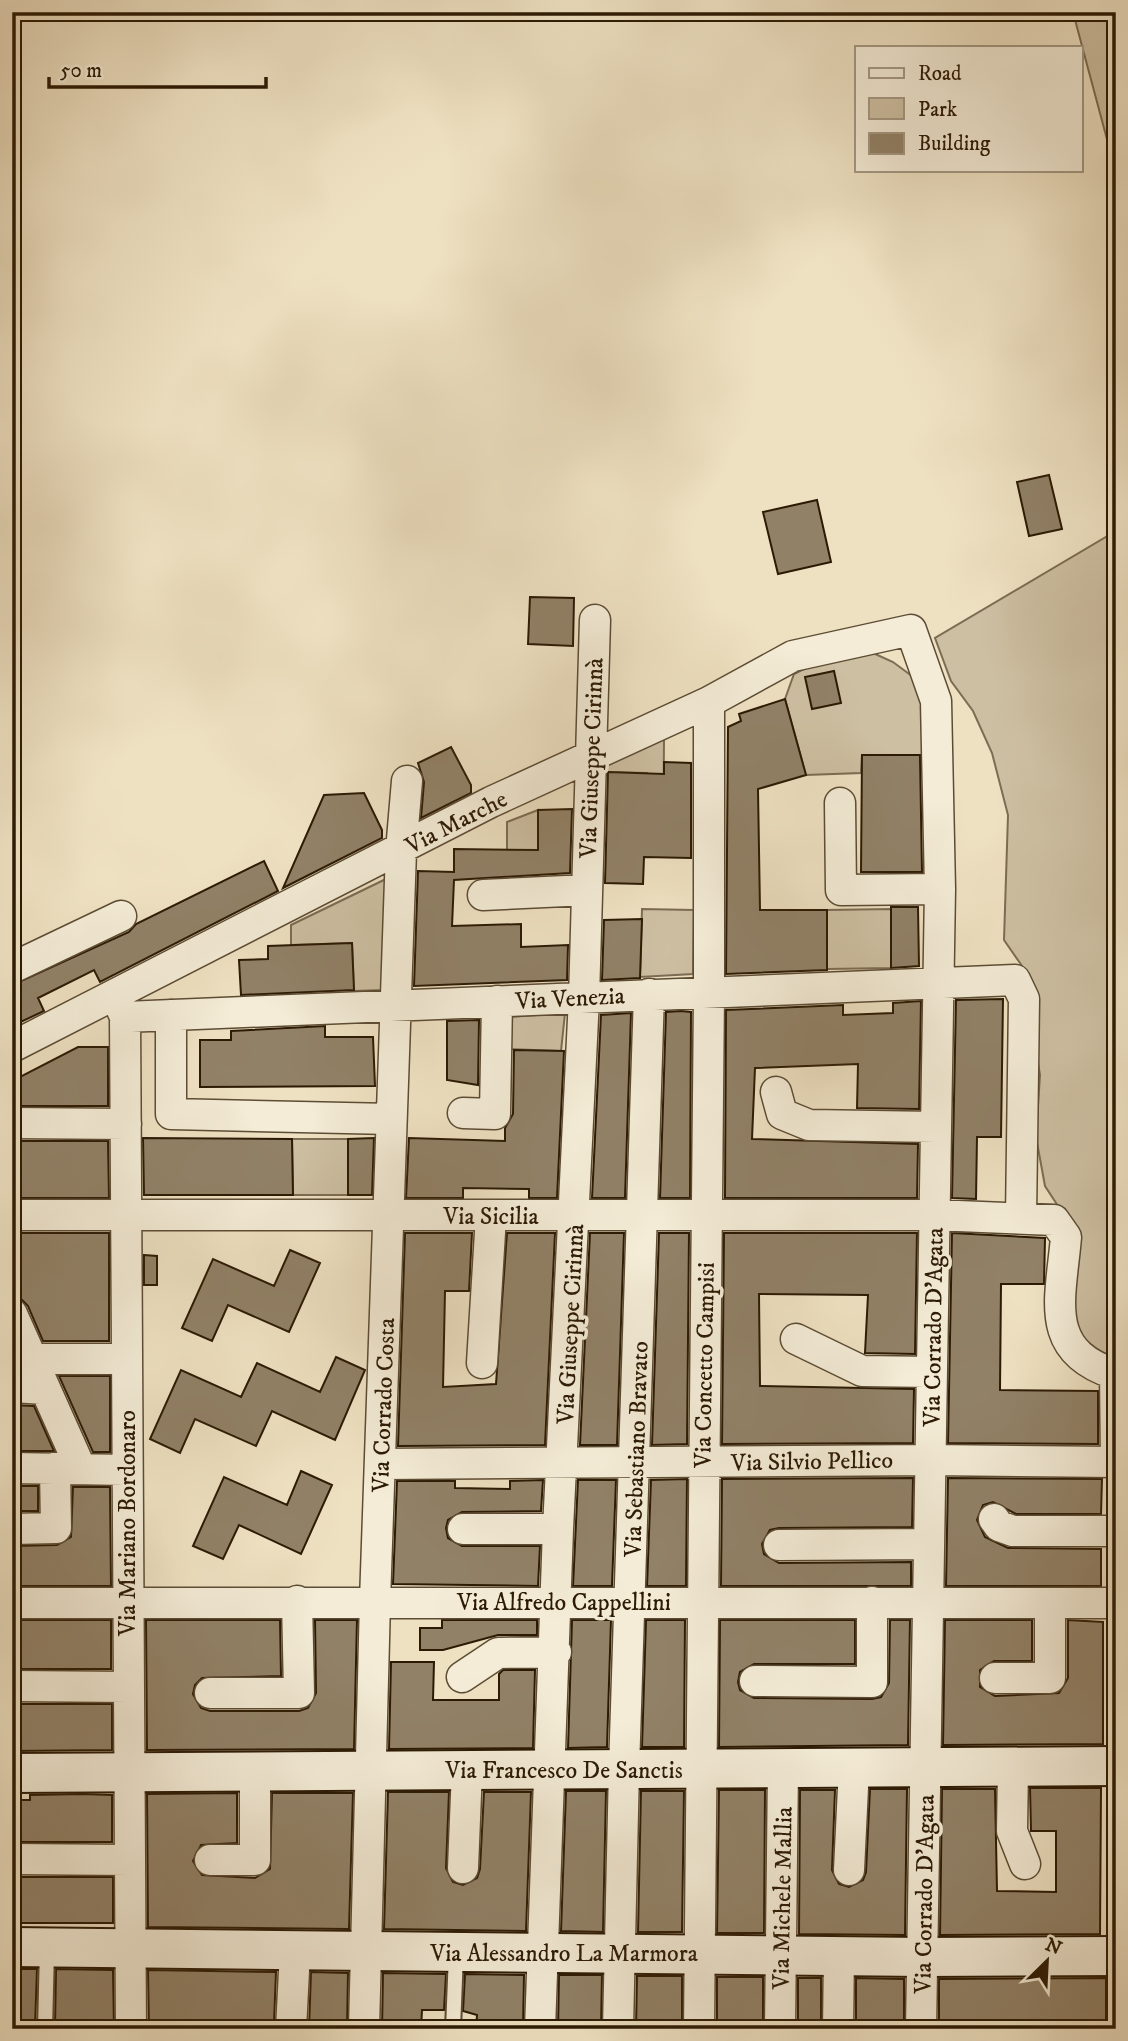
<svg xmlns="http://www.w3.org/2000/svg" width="1128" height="2041" font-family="'IM FELL DW Pica',serif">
	<rect width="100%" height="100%" fill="#eee1c2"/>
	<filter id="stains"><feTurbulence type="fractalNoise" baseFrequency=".00286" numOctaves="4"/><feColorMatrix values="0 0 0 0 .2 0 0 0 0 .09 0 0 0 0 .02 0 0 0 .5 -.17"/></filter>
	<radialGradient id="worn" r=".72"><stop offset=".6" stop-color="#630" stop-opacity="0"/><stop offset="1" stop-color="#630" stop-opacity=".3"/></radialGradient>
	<!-- green -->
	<path fill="#cdbfa2" stroke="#7c6c53" stroke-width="2" d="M1075,12H1116V173L1074,16Z
		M1116,531V1364L1070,1329L1060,1209L1045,1186L1036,1137L1040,1075L1035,1044L1034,995L1022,966L1004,940L1008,815L992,753L973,711L951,681L935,638Z
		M873,653L893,662L920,682L926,755H862L861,773L806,775L785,699L794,674L822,660Z
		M664,739L663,857H644L647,773L607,772L608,760Z
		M538,810V878L507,881V822Z
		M388,878L383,990L354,991L352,943L291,945V925Z
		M642,909L694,910L693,974L640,977Z
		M891,909V968L827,969V910Z
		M565,1013L561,1051L507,1049L509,1017Z
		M292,1139H348V1195H293Z"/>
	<!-- building -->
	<path fill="#918167" stroke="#2c1a04" stroke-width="2" d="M1049,475L1062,529L1029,536L1017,482Z
		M817,500L831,562L778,574L763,512Z
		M530,597L574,598L573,646L528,644Z
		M834,671L841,703L812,709L805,677Z
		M785,699L806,775L758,789L760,910H827V970L726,974L728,727L741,721L739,714Z
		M451,747L471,785V793L421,818L424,782L418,763Z
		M862,755H920L922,872H861Z
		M664,762L691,763V858L644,857L643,884L605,883L608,772L664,774Z
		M364,793L382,830V838L283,888L324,795Z
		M572,809L570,873L454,880L452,926L521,924V947L568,945L567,980L414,986L418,871L454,872V849L538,850V810Z
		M264,861L278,891L100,982L94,970L38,998L44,1011L12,1026V985L129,932L136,924Z
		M891,907H918L919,966L891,968Z
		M642,919L640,978L602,980L604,920Z
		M352,943L354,990L241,995L239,960L268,959V946Z
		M1003,999L1001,1137H977L976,1199L952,1198L956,1000Z
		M921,1001L919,1109L857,1108L858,1064L755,1068L752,1139L918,1144L917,1198H725L726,1010L843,1005V1015L893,1013V1003Z
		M681,1011L691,1012L690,1198H660L666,1012Z
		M631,1013L625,1198H592L601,1015Z
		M479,1020L478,1085L447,1080V1021Z
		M325,1026V1037H373L375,1086L200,1087V1040H231V1031Z
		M78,1047H108V1106H12V1081Z
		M514,1050L564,1051L557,1198H529V1189L463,1188V1198H406L409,1138L505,1141V1128L513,1114Z
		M143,1138L292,1139L293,1195H144Z
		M374,1138L372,1195H348V1139Z
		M12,1141H108L109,1198H12Z
		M12,1233H109V1341H43L28,1306L22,1300L12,1297Z
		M405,1233H472L469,1291H445L443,1387L496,1384L507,1233H555L545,1445L398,1446Z
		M590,1233H624L617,1445H580Z
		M659,1233H689L687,1444L652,1445Z
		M724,1233H917L915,1354L865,1353L868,1295L759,1294L760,1386L914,1389L913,1443L722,1444Z
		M952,1233L1045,1238L1044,1284H1001L1000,1390L1098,1391V1444L948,1443Z
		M290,1250L320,1263L289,1332L228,1305L212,1341L182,1328L213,1259L274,1286Z
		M144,1255L157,1256V1285H144Z
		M336,1357L365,1370L335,1440L272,1411L256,1446L195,1419L180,1453L150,1439L181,1370L241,1397L257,1363L320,1392Z
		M59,1376H110V1452H93Z
		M12,1405L34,1406L54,1451H12Z
		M301,1471L332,1485L301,1554L239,1525L223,1559L193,1546L224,1477L287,1505Z
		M913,1478L912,1527L779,1528L770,1530L762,1544L764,1554L779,1563L911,1562V1586H721L722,1479Z
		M948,1478L1102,1479L1101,1514H1016L993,1502L983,1505L977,1520L985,1537L1008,1548L1101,1549V1586H946Z
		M687,1479L686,1586H647L651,1480Z
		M543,1480L541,1511L462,1512L448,1520L446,1528L448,1538L462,1546H540L538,1586L393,1584L397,1481H455V1488L510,1489V1481Z
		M578,1480H616L612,1586H573Z
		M12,1486H38V1511H12Z
		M73,1487H110L111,1586H12V1546L57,1545L71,1537Z
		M12,1620H111V1669H12Z
		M146,1620H280L281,1676L202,1678L195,1685L193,1694L201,1708L210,1711H299L308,1708L316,1693L315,1620H357L354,1749L147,1750Z
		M442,1620H537V1635H498L443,1650H420V1628H442Z
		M572,1620H611L607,1747L568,1748Z
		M646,1620H685L684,1747H642Z
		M720,1620H855V1664H754L740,1672L738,1682L740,1690L754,1698L872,1699L881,1697L889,1683L890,1620H910L908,1745L719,1747Z
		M945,1620H1032V1661H994L980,1670V1687L995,1696L1059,1693L1068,1678V1620L1103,1622V1744L943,1745Z
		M391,1662H434L433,1700H499V1674L503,1670H535L533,1748L389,1749Z
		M12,1704H112V1750L12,1751Z
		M1030,1788H1101L1100,1934L940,1935L942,1789H995L997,1891L1056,1892V1831H1031Z
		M870,1789H907L905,1935L799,1934L800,1790H835L832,1870L839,1884L849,1887L863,1880L866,1872Z
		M719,1790H765L764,1933H717Z
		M566,1791H606L603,1932L561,1931Z
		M641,1791H684L682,1932H638Z
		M388,1792H449L446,1868L453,1882L463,1885L477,1878L480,1869L484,1792H531L526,1931L384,1929Z
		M237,1793V1843L201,1845L193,1861L202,1875L255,1878L270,1869L272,1793H353L349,1929L148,1927L147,1794Z
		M82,1794L112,1795V1842H12V1800H30V1795Z
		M12,1877H113V1923H12Z
		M12,1969H37L35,2026H12Z
		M56,1969L113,1970L114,2029L55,2026Z
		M148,1970L276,1972L274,2022H191V2029H149Z
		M311,1972L348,1973L347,2029H309Z
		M383,1973L446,1974L444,2010H422L421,2029H382Z
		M465,1974L524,1975L523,2029H476L477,2015L463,2011Z
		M559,1975H602L601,2029H558Z
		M637,1976H682V2029H636Z
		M717,1977H763V2029H717Z
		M798,1978H821V2029H798Z
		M856,1978L904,1979V2029H856Z
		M1106,1978V2028L939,2029V1979Z"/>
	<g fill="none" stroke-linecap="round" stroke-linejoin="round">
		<defs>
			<path id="lane" d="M45,2029L47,1950
				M453,2029L456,1954"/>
			<path id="street" d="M840,803L841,890L940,889
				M483,895L587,890
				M12,968L121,916
				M117,998L125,1017L131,2029
				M171,1015V1114L391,1119
				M125,1017L1015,980L1024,999L1021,1218
				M12,1047L491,802L709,702L793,656L911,630L936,701L940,889L921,2029
				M776,1092L782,1114L809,1125L936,1127
				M463,1113L495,1114L497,1001
				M12,1123L126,1124
				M12,1215H934L1054,1220L1066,1237C1061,1298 1042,1351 1115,1374L1116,1463
				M12,1314L81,1469
				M796,1339L862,1371L932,1372
				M32,1359H127
				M482,1363L491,1216
				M12,1387L45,1389
				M382,1464L931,1460L1116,1462
				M12,1468L127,1470
				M994,1519L999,1526L1013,1531H1116
				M12,1529L56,1528L55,1468
				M463,1529H558
				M779,1545L929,1544
				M12,1603H1116
				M462,1677L498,1653L556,1652
				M995,1678H1050V1603
				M755,1681L872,1682V1602
				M12,1686L128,1687
				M210,1693H299L297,1601
				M1013,1767L1012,1831L1025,1864
				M12,1859L130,1860
				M210,1860H255V1771
				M463,1868L467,1770
				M849,1870L854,1767
				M291,2029L295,1951
				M364,2029L375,1601L401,851L407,781
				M540,2029L558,1529L584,998L595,620
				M618,2029L624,1769L649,994
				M699,2029L709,993V702
				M780,2029L783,1767
				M838,2029L839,1954"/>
			<path id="secondary" d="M12,1773L1116,1766
				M12,1947L922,1957L1116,1956"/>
		</defs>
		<!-- lane casing -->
		<use href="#lane" stroke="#5c4c34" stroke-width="18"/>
		<!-- street casing -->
		<use href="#street" stroke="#5c4c34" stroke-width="33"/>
		<!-- secondary casing -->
		<use href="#secondary" stroke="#2c1a04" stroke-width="42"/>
		<!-- lane -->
		<use href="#lane" stroke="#f4ecd7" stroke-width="14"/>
		<!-- street -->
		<use href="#street" stroke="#f4ecd7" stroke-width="30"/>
		<!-- secondary -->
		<use href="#secondary" stroke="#f4ecd7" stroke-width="38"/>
	</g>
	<g text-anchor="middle" stroke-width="7" stroke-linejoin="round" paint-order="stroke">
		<!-- street labels -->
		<g font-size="24" fill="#2c1a04" stroke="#f4ecd7">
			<text transform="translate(591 758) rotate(-88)" y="8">Via Giuseppe Cirinnà</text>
			<text transform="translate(456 822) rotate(-27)" y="8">Via Marche</text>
			<text transform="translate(570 998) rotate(-3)" y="8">Via Venezia</text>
			<text x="491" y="1224">Via Sicilia</text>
			<text transform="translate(570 1324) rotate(-87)" y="8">Via Giuseppe Cirinnà</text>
			<text transform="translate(933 1327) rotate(-89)" y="8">Via Corrado D'Agata</text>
			<text transform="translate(704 1365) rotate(-89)" y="8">Via Concetto Campisi</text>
			<text transform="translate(383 1405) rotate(-88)" y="8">Via Corrado Costa</text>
			<text transform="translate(636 1449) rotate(-88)" y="8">Via Sebastiano Bravato</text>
			<text transform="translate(812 1461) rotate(-1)" y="8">Via Silvio Pellico</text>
			<text transform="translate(127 1523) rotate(-90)" y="8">Via Mariano Bordonaro</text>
			<text x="564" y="1610">Via Alfredo Cappellini</text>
			<text x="564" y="1778">Via Francesco De Sanctis</text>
			<text transform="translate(924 1894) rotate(-89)" y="8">Via Corrado D'Agata</text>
			<text transform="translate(782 1898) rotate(-89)" y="8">Via Michele Mallia</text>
			<text x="564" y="1961">Via Alessandro La Marmora</text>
		</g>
	</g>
	<!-- margin -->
	<rect width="1128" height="2041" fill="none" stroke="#eee1c2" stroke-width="42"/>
	<rect x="14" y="14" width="1100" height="2013" fill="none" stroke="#2c1a04" stroke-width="3.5"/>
	<rect x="21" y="21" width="1086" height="1999" fill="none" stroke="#2c1a04" stroke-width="2"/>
	<!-- legend -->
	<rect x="855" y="46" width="228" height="126" fill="#f4ecd7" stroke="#a49883" stroke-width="2"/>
	<rect x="869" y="68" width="35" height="10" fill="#f4ecd7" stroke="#a49883" stroke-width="2"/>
	<text x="918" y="80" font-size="21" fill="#2c1a04">Road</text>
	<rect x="869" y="98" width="35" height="21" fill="#cdbfa2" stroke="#a49883" stroke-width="2"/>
	<text x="918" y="116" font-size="21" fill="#2c1a04">Park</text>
	<rect x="869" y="133" width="35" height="21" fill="#918167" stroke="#a49883" stroke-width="2"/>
	<text x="918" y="150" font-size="21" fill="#2c1a04">Building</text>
	<!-- north arrow -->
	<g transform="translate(1047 1961) rotate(24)" stroke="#f4ecd7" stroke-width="5" paint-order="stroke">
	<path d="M0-5L12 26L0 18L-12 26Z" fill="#2c1a04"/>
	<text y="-10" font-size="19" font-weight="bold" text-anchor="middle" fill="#2c1a04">N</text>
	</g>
	<!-- scale -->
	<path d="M49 77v10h217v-10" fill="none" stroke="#2c1a04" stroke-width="3.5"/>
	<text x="60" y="77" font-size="21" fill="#2c1a04" stroke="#f4ecd7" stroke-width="5" paint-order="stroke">50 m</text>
	<rect width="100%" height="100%" filter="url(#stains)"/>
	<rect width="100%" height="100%" fill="url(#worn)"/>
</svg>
